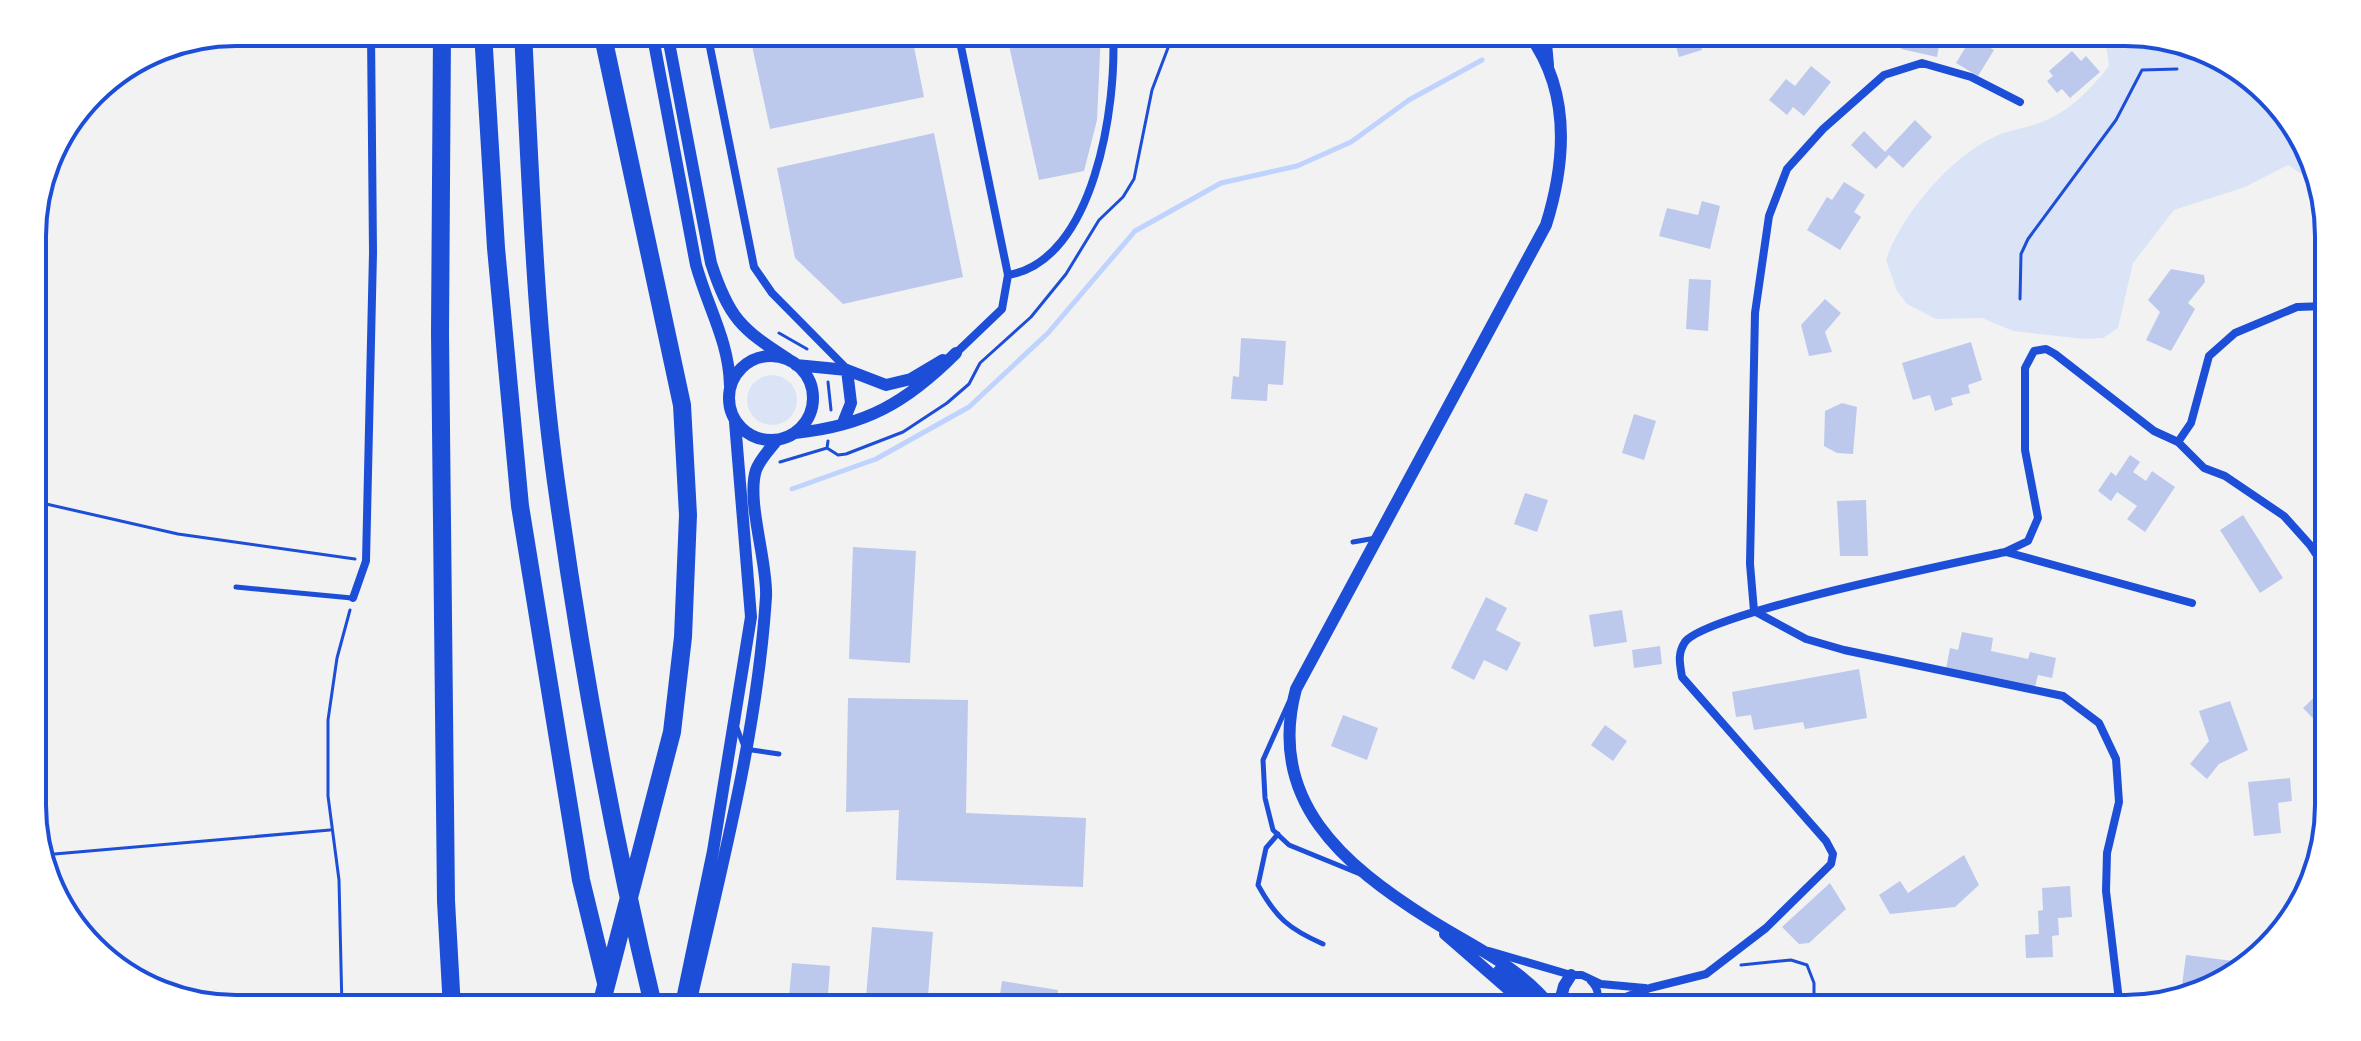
<svg xmlns="http://www.w3.org/2000/svg" width="2361" height="1041" font-family="Inter,sans-serif">
	<rect width="100%" height="100%" fill="#f2f2f2"/>
	<!-- green -->
	<path fill="#dbe4f7" d="M2104,32H2125L2203,47L2287,111L2317,184L2288,165L2245,187L2174,210L2133,263L2118,328L2103,338L2084,339L2013,331L1982,318L1936,319L1907,304L1897,291L1886,260C1901,215 1949,159 1992,138C2007,130 2024,129 2039,123C2068,113 2090,90 2109,66Z
		M747 400a25 25 0 1 1 50 0a25 25 0 1 1-50 0Z"/>
	<g fill="none" stroke-linecap="round" stroke-linejoin="round">
		<!-- stream -->
		<path stroke="#bfd3fe" stroke-width="5" d="M792,489L876,459L969,407L1048,333L1135,231L1221,183L1297,166L1351,142L1409,100L1482,60"/>
	</g>
	<!-- building -->
	<path fill="#bdc9ec" d="M749,32H911L924,97L770,129Z
		M1006,32H1101L1097,120L1084,171L1039,180Z
		M1672,32H1697L1702,50L1679,57Z
		M1894,32H1929L1928,37L1940,40L1937,57L1901,49L1904,36Z
		M1972,37L1994,50L1978,76L1956,63Z
		M2072,51L2081,61L2086,56L2100,72L2070,98L2062,89L2057,93L2047,81L2053,76L2049,71Z
		M1811,66L1831,82L1804,116L1793,107L1787,115L1769,100L1786,79L1795,86Z
		M1915,120L1932,137L1903,168L1889,155L1876,169L1851,145L1864,131L1885,152Z
		M934,133L963,277L843,304L795,258L777,168Z
		M1844,182L1865,195L1854,212L1861,217L1840,250L1807,230L1827,197L1832,200Z
		M1702,201L1720,206L1710,249L1659,236L1667,208L1698,215Z
		M2171,269L2204,275L2205,282L2188,303L2195,309L2171,351L2146,340L2160,312L2148,300Z
		M1689,279L1711,280L1708,331L1686,329Z
		M1825,299L1841,313L1825,332L1832,352L1809,356L1801,325Z
		M1241,338L1286,341L1283,385L1268,384L1267,401L1231,399L1233,376L1239,377Z
		M1971,342L1982,380L1968,385L1970,393L1951,398L1953,405L1935,411L1930,395L1913,400L1902,363Z
		M1842,403L1857,407L1853,454L1837,453L1824,446L1825,411Z
		M1634,414L1656,421L1644,460L1622,453Z
		M2130,455L2140,462L2133,472L2146,481L2152,471L2175,487L2145,532L2127,519L2137,506L2117,492L2111,501L2098,491L2111,472L2116,476Z
		M1525,493L1548,500L1537,532L1514,524Z
		M1866,500L1868,556H1840L1837,501Z
		M2243,515L2283,578L2260,593L2220,530Z
		M853,547L916,551L910,663L849,659Z
		M1486,597L1507,608L1496,630L1521,643L1507,671L1484,660L1474,680L1451,668Z
		M1622,610L1627,642L1594,647L1589,615Z
		M1962,632L1993,638L1991,651L2028,659L2030,652L2056,658L2052,678L2038,675L2035,687L1946,669L1950,648L1958,650Z
		M1660,646L1662,664L1634,668L1632,650Z
		M1859,669L1867,718L1805,729L1803,722L1754,730L1751,715L1736,717L1732,692Z
		M2324,688L2329,693V735L2303,708Z
		M848,698L968,700L966,813L1086,818L1083,887L896,880L899,810L846,812Z
		M2230,701L2248,750L2219,764L2207,779L2190,764L2209,741L2199,711Z
		M1343,715L1378,728L1367,760L1331,746Z
		M1605,725L1627,741L1613,761L1591,745Z
		M2290,778L2292,801L2278,803L2281,833L2254,836L2248,782Z
		M1964,855L1979,885L1955,907L1890,914L1879,895L1900,881L1908,893Z
		M1830,883L1846,909L1809,943L1799,944L1782,927Z
		M2070,886L2072,917L2058,918L2059,935L2052,936L2053,957L2026,958L2025,935L2039,934L2038,911L2043,910L2042,888Z
		M872,927L933,932L927,1009H865Z
		M2186,955L2233,961L2232,974L2181,993Z
		M792,963L830,966L827,1009H788Z
		M1002,981L1058,990L1055,1009H998Z"/>
	<g fill="none" stroke-linecap="round" stroke-linejoin="round">
		<!-- path -->
		<path stroke="#1d4ed8" stroke-width="3" d="M2020,299L2021,254L2028,239L2116,120L2142,70L2177,69
			M779,333L807,349
			M828,382L831,410
			M827,448L838,455L846,454L903,432L947,403L969,384L980,363L1031,317L1066,274L1099,220L1123,197L1134,179L1152,90L1174,32
			M780,462L827,448L828,441
			M33,501L178,534L355,559
			M43,855L330,830
			M1741,965L1791,960L1807,965L1814,983V1009
			M342,1009L339,880L328,796V720L337,658L350,610"/>
		<!-- service -->
		<path stroke="#1d4ed8" stroke-width="5" d="M1353,542L1376,538
			M236,587L352,598
			M1289,702L1263,760L1265,798L1273,830L1289,845L1360,874
			M737,728L745,749L779,754
			M1278,834L1266,848L1258,885C1276,918 1289,929 1323,944"/>
		<!-- minor -->
		<path stroke="#1d4ed8" stroke-width="8" d="M707,32L754,267L772,293L847,369
			M1547,32L1550,65
			M2020,102L1971,77L1922,63L1884,75L1823,129L1787,169L1769,216L1755,313L1750,564L1754,611L1806,639L1844,650L2063,696L2099,723L2116,759L2119,802L2107,853L2106,891L2120,1009
			M1008,275C1095,261 1117,104 1113,32
			M956,353L1002,309L1008,275L958,32
			M2178,442L2204,468L2225,476L2284,516L2310,545L2328,572
			M2006,552L2192,603
			M353,598L366,561L373,253L371,32
			M1489,951L1571,975H1582L1601,984L1645,988
			M1591,981C1600,990 1599,998 1593,1008
			M1593,1009L1650,988L1706,974L1766,928L1831,864L1833,854L1826,841L1682,677C1680,664 1677,654 1685,642C1707,613 1956,563 2005,552L2028,541L2038,518L2025,450V368L2034,351L2046,349L2055,354L2154,431L2178,442L2191,423L2209,356L2235,333L2297,307L2327,306"/>
		<!-- tertiary -->
		<path stroke="#1d4ed8" stroke-width="12" d="M652,32L696,265C708,308 729,341 730,386
			M667,32L711,263C729,318 741,329 788,359
			M1527,32C1571,89 1566,161 1546,225L1296,689C1266,800 1343,865 1429,919C1473,947 1520,966 1553,1009
			M729 398a42 42 0 1 1 84 0a42 42 0 1 1-84 0Z
			M796,365L847,370L886,385L911,379L943,360
			M843,423L851,403L847,370
			M795,433C866,426 907,402 956,353
			M1445,934L1531,1009
			M1499,971L1545,1007
			M680,1009L713,851L751,617L735,422
			M689,1009C720,873 757,736 766,597C768,563 746,501 756,470C760,459 770,449 777,440
			M1558,1009L1564,986L1571,975"/>
		<!-- motorway -->
		<path stroke="#1d4ed8" stroke-width="18" d="M442,32L440,333L446,901L452,1009
			M483,32L496,248L520,506L581,880L606,983
			M523,32C531,189 536,347 559,503C583,673 614,842 654,1009
			M600,1009L672,732L683,637L688,515L682,405L602,32"/>
	</g>
	<!-- crop -->
	<path d="M0 0H2361V1041H0ZM236 46H2125A190 190 0 0 1 2315 236V805A190 190 0 0 1 2125 995H236A190 190 0 0 1 46 805V236A190 190 0 0 1 236 46Z" fill="#fff" fill-rule="evenodd"/>
	<path fill="none" stroke="#1d4ed8" stroke-width="4" d="M236 46H2125A190 190 0 0 1 2315 236V805A190 190 0 0 1 2125 995H236A190 190 0 0 1 46 805V236A190 190 0 0 1 236 46Z"/>
</svg>
